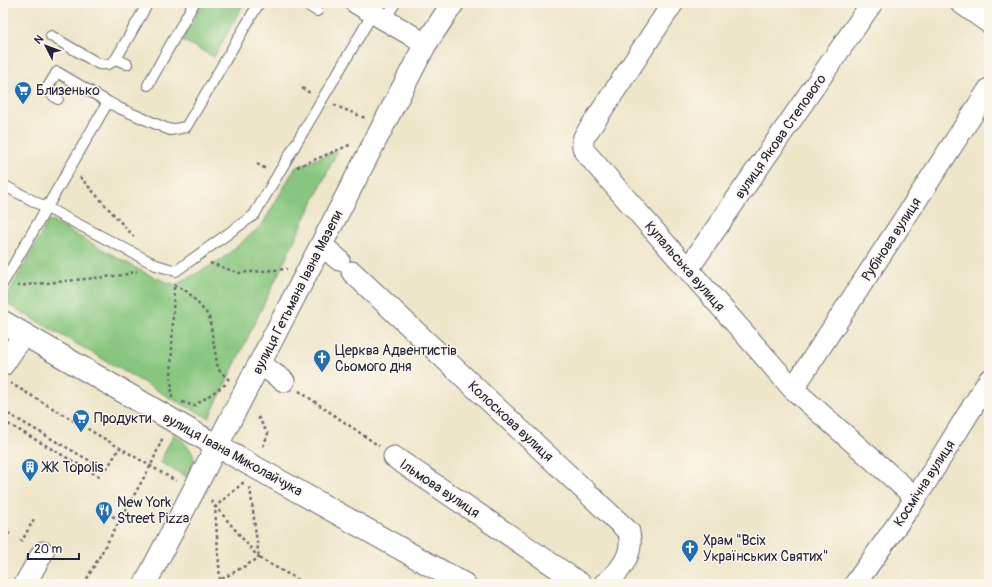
<svg xmlns="http://www.w3.org/2000/svg" width="992" height="587" font-family="Pangolin,sans-serif">
	<rect width="100%" height="100%" fill="#fbf7ec"/>
	<filter id="ink" filterUnits="userSpaceOnUse"><feTurbulence type="fractalNoise" baseFrequency=".025" numOctaves="2"/><feDisplacementMap in="SourceGraphic" scale="8" xChannelSelector="R" yChannelSelector="G"/><feConvolveMatrix kernelMatrix="1 2 1 2 8 2 1 2 1" color-interpolation-filters="sRGB"/></filter>
	<filter id="wash" filterUnits="userSpaceOnUse"><feTurbulence type="fractalNoise" baseFrequency=".012" numOctaves="4" result="noise"/><feDisplacementMap in="SourceGraphic" scale="16" xChannelSelector="R" yChannelSelector="G"/><feGaussianBlur stdDeviation="0.9" result="paint"/><feColorMatrix in="noise" values="0 0 0 0 0 0 0 0 0 0 0 0 0 0 0 0 0 1.4 0 .05"/><feComposite in="paint" operator="in"/></filter>
	<g filter="url(#wash)">
		<rect width="100%" height="100%" fill="#eee6c9"/>
		<!-- green -->
		<path fill="#87c67e" stroke="#54745c" d="M203,3H240L243,5L214,57L182,40Z
			M338,150L209,418L172,399L4,302L49,220L149,275L175,285L221,260L262,225L295,168Z
			M174,434C181,439 193,449 194,459C194,465 189,472 187,477L160,462Z"/>
	</g>
	<g filter="url(#ink)">
		<g fill="none" stroke-linecap="round" stroke-linejoin="round">
			<defs>
				<path id="service" d="M304,3L317,11
					M385,20L395,3
					M51,36L99,64C107,65 111,64 116,59L148,3
					M116,59L127,64
					M148,85L194,3
					M58,99L46,90L57,72L108,102
					M3,185L156,265L176,271L254,215L373,13
					M3,283L108,102L119,108L170,130L186,127L259,3"/>
				<path id="minor" d="M356,3L411,35L425,45
					M673,3L584,137C582,143 582,147 585,152L793,389L916,498
					M961,3L989,23
					M322,245L339,260
					M688,269L872,3
					M352,272L629,532C629,536 631,541 630,545C629,560 616,576 604,584
					M260,364L284,381
					M3,365L24,334
					M793,389L989,89
					M394,457L581,584
					M25,584L43,552
					M855,584L916,498L989,380"/>
				<path id="tertiary" d="M3,322L217,446"/>
				<path id="secondary" d="M217,446L464,584
					M145,584L425,45L453,3"/>
			</defs>
			<!-- service casing -->
			<use href="#service" stroke="#69676d" stroke-width="12"/>
			<!-- minor casing -->
			<use href="#minor" stroke="#69676d" stroke-width="23"/>
			<!-- tertiary casing -->
			<use href="#tertiary" stroke="#69676d" stroke-width="24"/>
			<!-- secondary casing -->
			<use href="#secondary" stroke="#69676d" stroke-width="24"/>
			<!-- path -->
			<path stroke="#69676d" stroke-width="2.5" stroke-dasharray="3 3" stroke-linecap="butt" d="M302,88L310,93
				M334,105L365,118
				M257,164L266,169
				M297,167L352,144
				M80,177L134,237
				M210,263L239,273L287,269
				M174,285L188,292L209,316L218,369L229,380
				M17,286L124,275L137,271
				M10,383L176,481
				M299,391L379,446
				M172,398L171,378L174,285
				M182,402L194,406L226,384
				M3,411L106,470L120,447
				M258,417L268,434L262,449
				M3,421L71,460L69,463
				M71,460L102,478
				M250,487L259,558L306,584
				M211,501L259,558L220,580L218,584
				M96,508L120,520
				M3,530L10,534
				M20,540L22,541L34,519
				M220,580L215,507L244,482
				M84,584L151,465L163,437"/>
			<!-- service -->
			<use href="#service" stroke="#fff" stroke-width="10"/>
			<!-- minor -->
			<use href="#minor" stroke="#fff" stroke-width="21"/>
			<!-- tertiary -->
			<use href="#tertiary" stroke="#fff" stroke-width="22"/>
			<!-- secondary -->
			<use href="#secondary" stroke="#fff" stroke-width="22"/>
		</g>
	</g>
	<!-- icons -->
	<defs>
		<symbol id="supermarket-pin" viewBox="-11 -11 22 30"><path d="M0 17L-7.5 6A9.5 9.5 0 1 1 7.5 6Z" fill="#1f6fb2" stroke="#fbf7ec"/><path d="M-6-5.5h2.5l.6 2H6L4.5 2H-2.5L-4.4-4H-6ZM-1.5 3.2a1.3 1.3 0 1 0 .1 0ZM3 3.2a1.3 1.3 0 1 0 .1 0Z" fill="#fff"/></symbol>
		<symbol id="church-pin" viewBox="-11 -11 22 30"><path d="M0 17L-7.5 6A9.5 9.5 0 1 1 7.5 6Z" fill="#1f6fb2" stroke="#fbf7ec"/><path d="M-1.2-6h2.4v3.5h3.3v2.4h-3.3V6h-2.4V-.1h-3.3v-2.4h3.3Z" fill="#fff"/></symbol>
		<symbol id="building-pin" viewBox="-11 -11 22 30"><path d="M0 17L-7.5 6A9.5 9.5 0 1 1 7.5 6Z" fill="#1f6fb2" stroke="#fbf7ec"/><path d="M-4-6H4V6H1V3H-1V6H-4ZM-2.5-4.3h1.7v1.8h-1.7ZM.8-4.3h1.7v1.8H.8ZM-2.5-1h1.7V.8h-1.7ZM.8-1h1.7V.8H.8Z" fill="#fff"/></symbol>
		<symbol id="restaurant-pin" viewBox="-11 -11 22 30"><path d="M0 17L-7.5 6A9.5 9.5 0 1 1 7.5 6Z" fill="#1f6fb2" stroke="#fbf7ec"/><path d="M-5-6h1v4h1v-4h1v4h1v-4h1v5L-1.5 .5V6h-2V.5L-5-1ZM5-6V6H3V1.5H1.5Q1.5-4 5-6Z" fill="#fff"/></symbol>
	</defs>
	<g fill-rule="evenodd">
		<use href="#supermarket-pin" x="13" y="80" width="20" height="27"/>
		<use href="#church-pin" x="312" y="348" width="20" height="27"/>
		<use href="#supermarket-pin" x="71" y="408" width="20" height="27"/>
		<use href="#building-pin" x="20" y="457" width="20" height="27"/>
		<use href="#restaurant-pin" x="94" y="500" width="20" height="27"/>
		<use href="#church-pin" x="680" y="538" width="20" height="27"/>
	</g>
	<g text-anchor="middle" stroke-width="3" stroke-linejoin="round" paint-order="stroke">
		<!-- poi labels -->
		<g font-size="14" fill="#22223b" stroke="#fbf7ec" text-anchor="start">
			<text x="36" y="95">Близенько</text>
			<text x="335" y="355">Церква Адвентистів<tspan x="335" dy="16">Сьомого дня</tspan></text>
			<text x="94" y="423">Продукти</text>
			<text x="43" y="472">ЖК Topolis</text>
			<text x="117" y="507">New York<tspan x="117" dy="16">Street Pizza</tspan></text>
			<text x="703" y="545">Храм "Всіх<tspan x="703" dy="16">Українських Святих"</tspan></text>
		</g>
		<!-- street labels -->
		<g font-size="14" fill="#22223b" stroke="#fbf7ec">
			<text transform="translate(780 136) rotate(-55)" y="5">вулиця Якова Степового</text>
			<text transform="translate(891 239) rotate(-57)" y="5">Рубінова вулиця</text>
			<text transform="translate(685 266) rotate(49)" y="5">Купальська вулиця</text>
			<text transform="translate(297 292) rotate(-63)" y="5">вулиця Гетьмана Івана Мазепи</text>
			<text transform="translate(511 421) rotate(43)" y="5">Колоскова вулиця</text>
			<text transform="translate(233 454) rotate(29)" y="5">вулиця Івана Миколайчука</text>
			<text transform="translate(924 483) rotate(-57)" y="5">Космічна вулиця</text>
			<text transform="translate(440 488) rotate(34)" y="5">Ільмова вулиця</text>
		</g>
	</g>
	<!-- margin -->
	<rect width="992" height="587" fill="none" stroke="#fbf7ec" stroke-width="16"/>
	<!-- north arrow -->
	<g transform="translate(46 46) rotate(312)" stroke="#fbf7ec" stroke-width="3" paint-order="stroke">
	<path d="M0-3L7 15L0 10L-7 15Z" fill="#22223b"/>
	<text y="-6" font-size="11" font-weight="bold" text-anchor="middle" fill="#22223b">N</text>
	</g>
	<!-- scale -->
	<path d="M28 553v6h51v-6" fill="none" stroke="#22223b" stroke-width="2"/>
	<text x="34" y="553" font-size="12" fill="#22223b" stroke="#fbf7ec" stroke-width="3" paint-order="stroke">20 m</text>
</svg>
